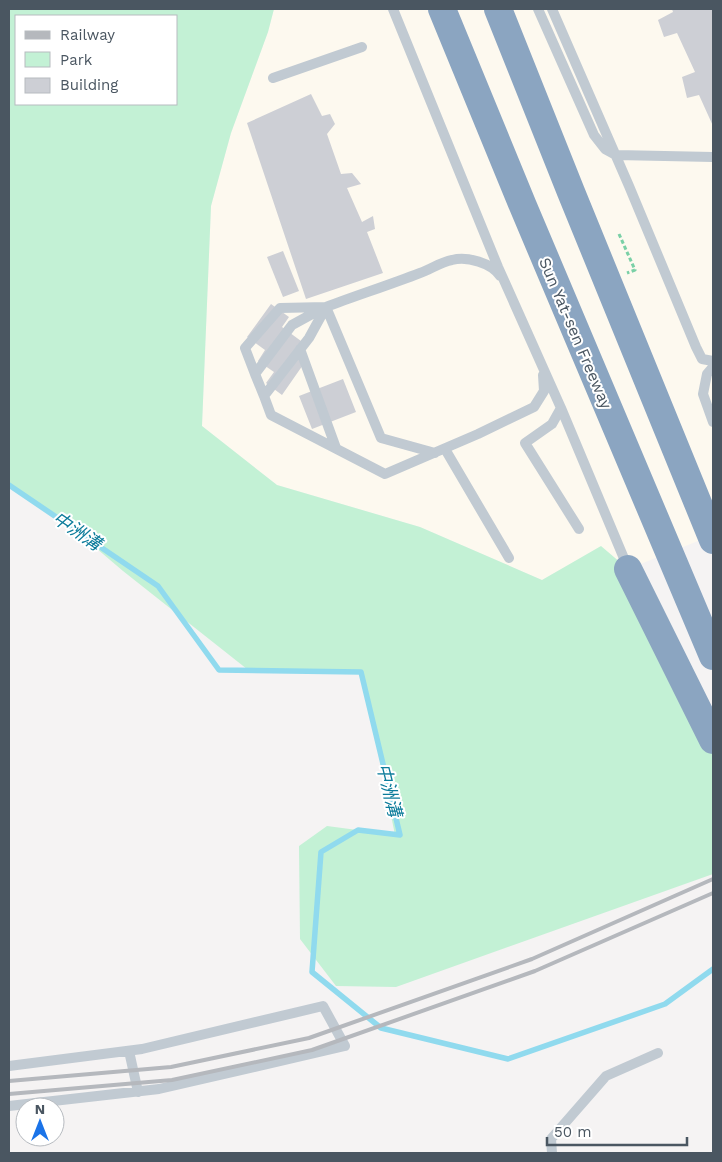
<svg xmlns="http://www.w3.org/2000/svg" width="722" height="1162" font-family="'Work Sans','Noto Sans TC',sans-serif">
	<rect width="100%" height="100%" fill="#f5f3f3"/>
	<!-- commercial -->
	<path fill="#fdf9ef" d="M274,9H713V535L628,569L601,547L542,580L420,527L277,485L202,426L211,206L231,133L268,32Z"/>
	<!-- green -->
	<path fill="#c3f1d5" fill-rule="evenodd" d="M9,9H274L268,32L231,133L211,206L202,426L277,485L420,527L542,580L601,546L628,569L713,740V874L396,987L336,986L300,939L299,846L327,826L395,835L362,672L252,673L123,571L56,514L9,487ZM16,16H176V104H16Z"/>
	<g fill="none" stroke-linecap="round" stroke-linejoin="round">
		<!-- stream -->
		<path stroke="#90daee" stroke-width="5.5" d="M9,485L158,586L219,670L361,672L400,835L358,830L321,852L312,972L381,1028L508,1059L665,1004L713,969"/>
	</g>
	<!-- building -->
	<path fill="#cdcfd5" d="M672,9H713V126L699,95L687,98L682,77L695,72L677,33L664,37L658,20L673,12Z
		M311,94L322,116L330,114L335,124L327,134L341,174L352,173L361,184L347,188L362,222L373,216L375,229L367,232L383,273L306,299L247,123Z
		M283,251L299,291L283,297L267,257Z
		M271,304L289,317L282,327L301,341L305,362L282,395L266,383L274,372L258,361L265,350L247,337Z
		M343,379L356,412L312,429L299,396Z"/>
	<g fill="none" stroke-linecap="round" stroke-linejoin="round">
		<!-- path -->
		<path stroke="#7ad0a6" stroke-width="3" stroke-dasharray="4 2.5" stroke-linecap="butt" d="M619,234L635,270L627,273"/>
		<!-- service -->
		<path stroke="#c1cad2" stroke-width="10" d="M393,9L498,267L561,408L628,568
			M538,9L594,135L605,149L616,155L713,157
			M552,9L629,186L696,347L702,359L713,361
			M273,78L362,47
			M326,307L309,338L264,396L271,415L385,474L478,434L534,407L544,391L543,375
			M300,349L336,448
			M713,367L707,374L703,394L713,422
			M255,374L245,348L280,308L326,307
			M264,396L255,374L292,325L323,308
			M561,408L552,424L525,443L579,529
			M445,449L509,558
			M435,453L381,438L326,307C358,295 389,285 420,273C431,269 441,262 452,260C467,256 492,263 500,276
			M129,1051L138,1092
			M9,1066L142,1049L323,1006L345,1046L159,1089L9,1106
			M552,1153L551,1139L606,1076L658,1053"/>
		<!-- motorway -->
		<path stroke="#8ba5c1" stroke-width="28" d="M442,9L523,206L713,656
			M498,9L571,192L713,540
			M628,569L713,740"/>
		<!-- rail -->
		<path stroke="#b5b8bd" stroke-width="4" d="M9,1081L171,1067L309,1038L532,959L713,879
			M9,1094L172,1080L312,1050L535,971L713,893"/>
	</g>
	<g text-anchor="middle" stroke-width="4" stroke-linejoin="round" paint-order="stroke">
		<!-- street labels -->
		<g font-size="16" fill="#4a5661" stroke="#fff">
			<text transform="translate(576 333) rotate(67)" y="6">Sun Yat-sen Freeway</text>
		</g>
		<!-- water labels -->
		<g font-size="18" font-style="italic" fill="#0c7c9b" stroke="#fff">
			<text transform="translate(77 531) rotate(34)" y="6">中洲溝</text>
			<text transform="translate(389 790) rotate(76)" y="6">中洲溝</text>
		</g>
	</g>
	<!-- border -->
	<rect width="722" height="1162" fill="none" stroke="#4a5661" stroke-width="20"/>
	<!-- legend -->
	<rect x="15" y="15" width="162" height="90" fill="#ffffff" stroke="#b7bbc0"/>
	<rect x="25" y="31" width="25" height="8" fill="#b5b8bd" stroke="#b7bbc0"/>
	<text x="60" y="40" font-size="15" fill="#4a5661">Railway</text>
	<rect x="25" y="52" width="25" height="15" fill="#c3f1d5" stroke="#b7bbc0"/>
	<text x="60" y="65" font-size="15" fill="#4a5661">Park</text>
	<rect x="25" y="78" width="25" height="15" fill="#cdcfd5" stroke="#b7bbc0"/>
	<text x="60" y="90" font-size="15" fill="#4a5661">Building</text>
	<!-- north arrow -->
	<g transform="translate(40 1122)"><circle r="24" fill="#ffffff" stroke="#b7bbc0"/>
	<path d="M0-4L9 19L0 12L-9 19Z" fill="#1a73e8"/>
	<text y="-8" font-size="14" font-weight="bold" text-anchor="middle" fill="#4a5661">N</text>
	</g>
	<!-- scale -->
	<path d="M547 1137v8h140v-8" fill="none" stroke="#4a5661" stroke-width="2.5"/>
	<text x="554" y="1137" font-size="15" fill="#4a5661" stroke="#ffffff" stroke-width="4" paint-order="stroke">50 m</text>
</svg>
